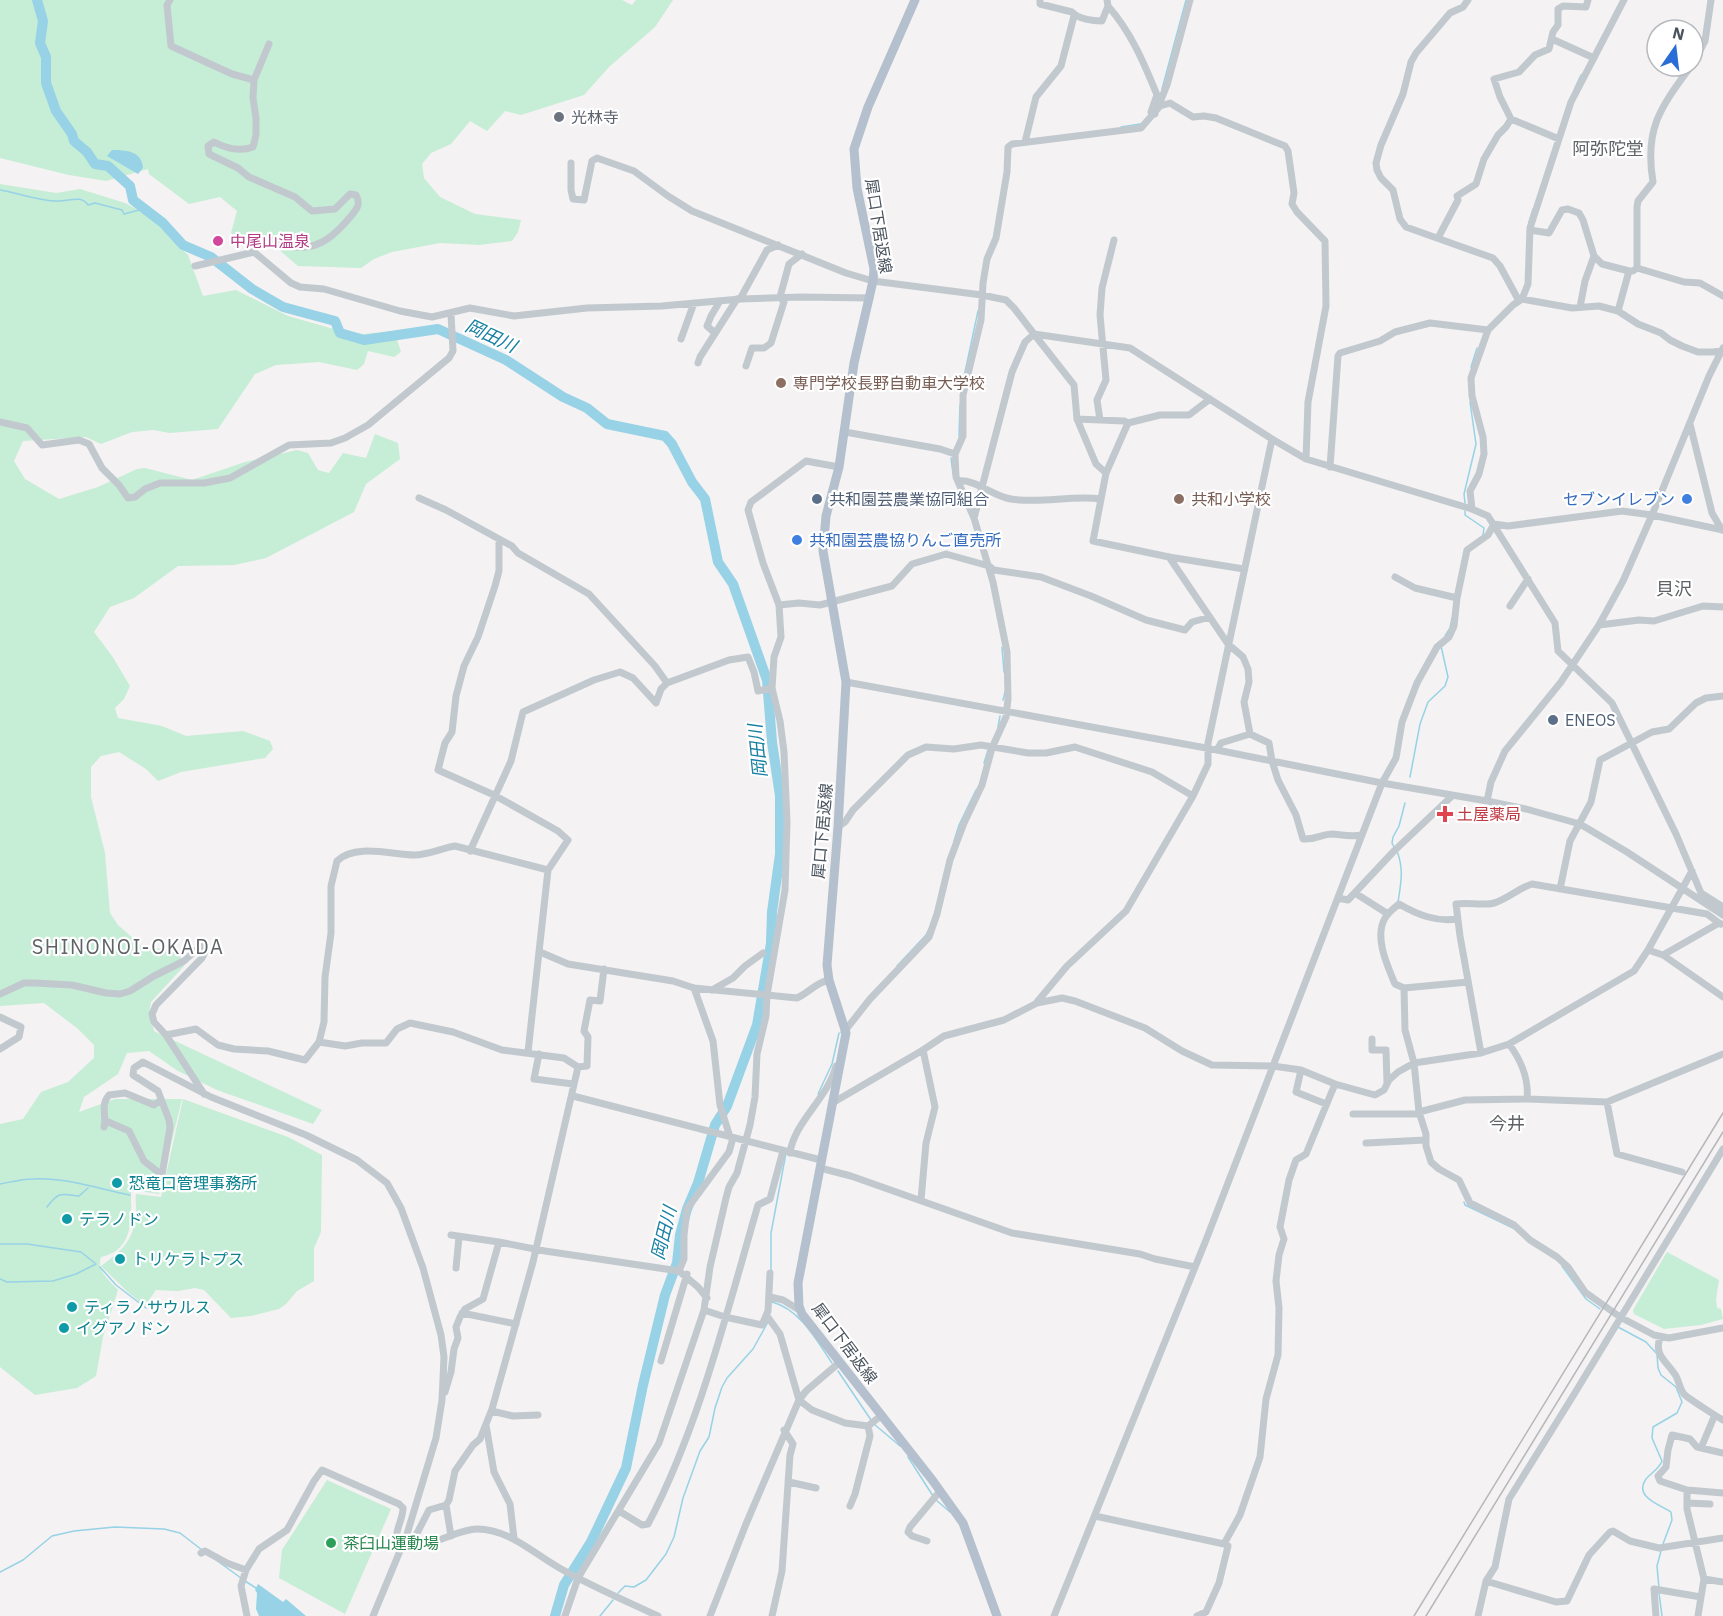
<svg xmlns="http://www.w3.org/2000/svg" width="1723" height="1616" font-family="'IBM Plex Sans','Noto Sans JP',sans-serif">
	<rect width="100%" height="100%" fill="#f4f2f2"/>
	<!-- green -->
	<path fill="#c6edd6" d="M0,0H622L632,5L636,0H673L655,27L609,67L584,95L521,115L505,111L487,131L470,121L451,144L431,153L422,164L424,178L440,197L475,214L521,220L518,232L512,241L479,245L440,243L392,252L374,259L361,268L298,266L264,237H238L231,233L237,211L220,197L189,204L149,174L148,169L106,181L69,175L0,158Z
		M0,184L56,193L80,189L125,203L148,215L188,255L203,296L236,290L288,316L330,328L363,334L394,331L401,352L394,357L368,351L364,364L357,370L319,362L276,365L255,374L218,429L170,433L153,430L132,432L101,444L86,437L23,441L14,461L25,479L59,499L98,487L137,469L145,468L192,480L245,462L297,450L308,453L318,470L329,473L343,453L366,458L375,434L398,443L400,459L366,484L354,512L266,558L234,565L178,566L134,598L110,607L94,632L112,656L130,686L124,699L115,708L118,718L162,726L186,736L243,731L270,741L273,749L265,758L181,772L158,781L146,769L119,752L101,756L91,767V797L105,853L110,913L118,925L144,948L167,949L179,953L184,966L151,1002L149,1013L154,1031L322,1110L313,1124L217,1090L178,1071L149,1051L127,1053L118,1074L84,1097L79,1112L115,1099H182L159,1194L131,1190C131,1217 135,1250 101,1257C96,1271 109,1280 118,1290L103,1337L96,1376L77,1388L35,1395L0,1367V1124L23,1119L41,1092L68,1082L94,1058V1045L77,1028L44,1003L0,1006Z
		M183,1099L288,1137L322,1155L321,1232L314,1248V1281L297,1291L286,1304L279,1309L251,1316L231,1318L204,1290L195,1288L178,1291L156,1290L145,1306L129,1293L101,1266C120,1252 132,1243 136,1217C137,1210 135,1202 136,1194L161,1197Z
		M1667,1252L1719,1280L1716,1299L1717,1308L1721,1309L1723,1319L1701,1325L1664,1329L1634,1314L1633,1310Z
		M327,1480L391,1509L345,1614L279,1578L282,1550Z"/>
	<!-- water -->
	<path fill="#97d2e6" d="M112,150C126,150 142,151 143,168L138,174L107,156Z
		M258,1584L283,1602L286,1599L306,1616H259L256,1609L257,1593L255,1590Z"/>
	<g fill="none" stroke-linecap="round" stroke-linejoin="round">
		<!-- stream -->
		<path stroke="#97d2e6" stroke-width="1.5" d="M1162,89L1186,0
			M1574,90L1581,75
			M1121,127L1140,124
			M0,190C19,193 38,201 57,201C68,202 81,194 88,205L95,203L122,210L124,214L143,209
			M1529,222L1533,209
			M1471,367L1477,348
			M961,391L978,311
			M959,436L960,405
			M951,458L953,474
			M1465,503L1464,494L1476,444L1470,402
			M1465,511V515L1484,528L1483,535
			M1445,636L1450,628L1452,618
			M1002,647L1004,672
			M1003,700L1005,692
			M998,727L1000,716
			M984,763L988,750
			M1410,777L1420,724L1428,702L1445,686L1448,677L1441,646
			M954,841L959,825L976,790
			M1394,847L1392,843L1393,837L1399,826L1405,803
			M1397,851C1404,869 1401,883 1398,902
			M897,966L926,935L929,929
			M818,1094L832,1064L839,1033
			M0,1184C11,1182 22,1179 33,1179C65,1177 99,1189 130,1195
			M1464,1202L1465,1205L1513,1228
			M47,1207C59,1191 61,1194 79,1196L88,1188
			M0,1244H27L81,1252L96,1264L76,1274L53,1281L7,1282L0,1279
			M1562,1266L1586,1299L1600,1309
			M100,1267L116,1285L146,1308
			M771,1270V1233L786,1153
			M772,1302C800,1309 817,1341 832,1363
			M1618,1327L1646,1342L1657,1354L1658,1368L1661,1375L1676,1387L1682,1402L1677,1413L1653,1427L1652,1438L1662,1461C1659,1469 1652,1472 1646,1479C1633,1497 1661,1505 1671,1512L1672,1520L1663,1544
			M838,1371L871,1420
			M874,1424L900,1446
			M908,1457L933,1496
			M936,1500L950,1512
			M216,1560L241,1578
			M0,1572L23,1560L52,1536L74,1531L115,1527L164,1529L180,1533L202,1550
			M245,1581L256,1588
			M1659,1588L1657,1566L1661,1551
			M618,1593L625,1586L634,1587L646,1580L666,1554L674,1537L683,1498L700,1451L709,1437L715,1408L722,1387L727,1378L753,1349L768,1322
			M1659,1593L1662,1616
			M600,1616L613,1600"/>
		<!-- river -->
		<path stroke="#97d2e6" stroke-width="10" d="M37,0L43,21L40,43L46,57V83L56,111L72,134L74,141L87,152L95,164L108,166L120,177L130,186L133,200L163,223L183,245L211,257L252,289L283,307L335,321L340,333L364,340L438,329L506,360L563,397L587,408L607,424L665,436L672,444L692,482L705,499L718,562L733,584L767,680L772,742L780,796V854L772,912L771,943L757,1025L727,1106L715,1125L698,1183L687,1209L680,1235L677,1263L665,1295L643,1385L626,1468L591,1542L564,1585L555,1616"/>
		<!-- minor -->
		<path stroke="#c1c9cf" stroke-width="7" d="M170,0L167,5L171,46L232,74L254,80
			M1040,0V4L1072,12C1078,19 1093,21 1102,21L1108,6L1107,0
			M1468,0L1463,7L1450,13L1416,53L1411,62L1403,94L1381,145L1376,163L1377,170L1381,178L1393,190L1400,219L1406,227L1493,258L1500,266L1519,301
			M1108,6C1131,32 1144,63 1157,95L1151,112L1155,114
			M1552,39L1594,58
			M1693,64L1705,41L1711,0
			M1158,107L1167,85L1190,0
			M1559,139L1511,119L1500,97L1494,79L1519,72L1535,55L1549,49L1553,32L1558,25V9L1563,6L1586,7L1588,0
			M1025,142L1036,97L1061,66L1074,16
			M571,163V190L573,199L584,200L592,161L597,158L634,171L668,196L692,211L846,273L873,281L982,295L1006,300L1014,308L1034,334L1130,348L1272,439L1306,459L1472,509L1488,516L1555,623L1558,651L1612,703L1676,834L1701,893L1723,907
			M1530,230L1549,233L1562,210L1568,209L1579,213L1583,220L1594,256
			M1438,238L1458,200L1457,196L1476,184L1484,159L1498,135L1506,127L1511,119
			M254,252L256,244C270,234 281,245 296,247C320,250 337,233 351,216C357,209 361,204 356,195L350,194L335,209L312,211L295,197L249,177L238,168L209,154L208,146L214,142C227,149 239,152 253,147L256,135V118L253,98L254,80L269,44
			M195,266L254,252L291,283L300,287L324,289L400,311L432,317L470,308L514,316L587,308L662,306L740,299L801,297L870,298
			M1637,268V207L1638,201L1653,182C1644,128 1661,107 1691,66
			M740,299L767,250L778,245
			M1522,299L1572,308L1599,306L1618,311L1638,324L1661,333L1670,340L1682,346L1698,352H1714L1723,350
			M1580,307L1585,281L1594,256L1602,264L1629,271
			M1618,311L1629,271H1633L1637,268L1684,282L1700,283L1723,296
			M715,333L707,326L711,316L720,301
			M681,339L694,303
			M698,363L700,357L737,299
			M746,366L752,348H764L771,343L784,302L780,297L789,264L802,254
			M1210,399L1189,415H1160L1128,423L1106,473L1093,541L1169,557L1244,569
			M1077,419L1124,421L1128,423
			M1100,420L1097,400L1106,380L1100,315L1102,288L1114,240
			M0,422L27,428L42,445L79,440L89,444L102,468L119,485L128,498L135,497L145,489L160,483H204L230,478L289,445L331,443L345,438L368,425L449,358L453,351L451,314
			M1690,424L1712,513L1722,530
			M845,432L940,449L955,454L963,436V395L981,320L983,283L987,259L996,238L1007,172L1008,147L1012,144L1141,128L1160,106L1170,103L1193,117L1204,116L1216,118L1285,146L1288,151L1294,193L1292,204L1297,212L1325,241L1326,306L1308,402L1306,459
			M955,454L956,477L974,518
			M1330,467L1338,356L1340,353L1380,341L1395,332L1430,323L1488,330
			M958,481C976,479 992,496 1011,499C1041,504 1071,495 1101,499
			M419,498L446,510L512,546L518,553L589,594L655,666L667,683
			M1472,509L1470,491L1479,474L1484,454L1483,437L1472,396L1471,378L1488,330L1513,305L1522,299L1528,284L1530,228L1571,102L1624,0
			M499,539V571L495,586L478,637L464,666L456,696L452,732L445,743L438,770L494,795L558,831L568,840L548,870L528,1052
			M1169,557L1228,644L1243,657L1248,669L1249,682L1244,702L1250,734
			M1395,577L1415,588L1457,598
			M779,605L799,603L820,605L892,586L912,564L946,554L989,566L994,570L1041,577L1091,596L1146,620L1185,630L1192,622L1210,617
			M1510,606L1528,579
			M1599,625L1639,620L1654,621L1703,606L1723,607
			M846,682L1217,750L1382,783L1396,758L1402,722L1417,683L1437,647L1449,637L1454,626L1457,598L1467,550L1488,535L1494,524L1508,526L1622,511L1652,515L1723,530
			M1217,750L1221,743L1250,734L1269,743L1272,761L1278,780L1296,815L1303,839C1317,840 1321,834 1332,834C1343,835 1351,837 1362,835
			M1487,801L1526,809L1580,824L1627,852L1723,915
			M838,827L845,822L853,810L908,755L926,747L954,749L981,745L1028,753H1046L1075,747L1152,772L1193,796
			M470,851L511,761L523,712L594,680L620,672L633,678L656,703L661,689L667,683L729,660L748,657L754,672L758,691L772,688
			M1560,889L1570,841L1591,802L1600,760L1652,732L1669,729L1696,703L1706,698L1723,696
			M1355,893L1388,914
			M1338,898L1348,900L1394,851L1452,796
			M1457,919C1436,922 1418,915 1399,904C1394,908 1388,913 1385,918C1374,937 1387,965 1395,984L1404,988L1405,1030L1414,1063L1419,1112L1426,1134V1146L1431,1162L1439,1169L1459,1180L1470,1203L1514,1225L1530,1240L1557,1257L1568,1267L1585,1292L1620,1317L1654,1335L1669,1338L1723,1328
			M1648,950L1663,955L1723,997
			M540,952L568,964L673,981L694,988L797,998C810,992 815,983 829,980
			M1663,955L1719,923L1721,924
			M694,988L713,1041L720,1105L730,1137
			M1404,988L1468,982
			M712,990L733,978L745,966L763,953
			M0,994L24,983H35L72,985L106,993L120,994L130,991L154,976L184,961L201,946L204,947L205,952L202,958L156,1005L152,1014L154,1022L166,1035L204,1094
			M1037,1002L1067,966L1126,911L1193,796L1208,764V743L1272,439
			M0,1017L21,1027L19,1037L0,1049
			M844,1032L870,999L929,937L937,914L950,860L964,823L982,785L992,748L1006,717L1008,699L1007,652L993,582L974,518L1012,372L1025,342L1034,334L1074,385L1077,419L1096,464L1106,473
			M166,1035L196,1029L218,1045L234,1049L268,1051L305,1060L319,1042L324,1022L325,977L331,933V886L337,861C355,843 393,855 414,855C428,855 442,848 455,846L548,870
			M1372,1039V1050H1386L1387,1083
			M319,1042L345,1046L362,1043H386L397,1029L410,1023L453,1032L502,1050L564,1058L578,1067L587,1066L588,1037L584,1031L590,1000L600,1001L604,969
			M1509,1044C1521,1060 1529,1080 1527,1099L1607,1102L1617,1154L1682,1172
			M1481,1053L1460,936L1456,904C1468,902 1483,906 1494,903C1506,900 1519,888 1532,884L1707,914L1719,923
			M539,1054L534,1079L573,1084
			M1301,1070L1296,1092L1326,1104
			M573,1096L821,1160
			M834,1102L923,1050L944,1036L1004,1020L1037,1003L1062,998L1075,1001L1145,1028L1182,1051L1212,1065L1273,1066L1301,1070L1335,1084L1375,1095L1384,1090L1389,1080L1398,1072L1414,1063L1481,1053L1509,1044L1634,971L1648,950L1692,871
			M1607,1102L1723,1054
			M1419,1112L1465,1100L1527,1099
			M1353,1114H1419
			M106,1121L129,1131L144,1161L162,1175L170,1127L169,1120L158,1091L133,1075L134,1068L143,1062L211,1097L306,1135L357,1160L387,1183L401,1208L423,1268L441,1335L444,1357L442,1400L436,1438L407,1534L373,1616
			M104,1127C107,1116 100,1105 109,1095L125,1093L154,1105L161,1100
			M1366,1143L1425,1140
			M790,1153C794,1122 828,1098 836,1066
			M820,1168L851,1176L1012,1233L1140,1254L1155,1259L1195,1267
			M921,1200L926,1143L935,1107L923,1050
			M451,1235L499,1242
			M456,1268L459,1237
			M679,1271L684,1259V1235L687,1209L729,1152L733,1138
			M770,1297L783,1300L801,1311
			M704,1310L725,1317L762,1325L768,1311L770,1273
			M462,1313L516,1324
			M767,1316L780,1334L799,1400L812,1410L845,1423L868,1426L882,1415
			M1660,1337C1654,1355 1665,1360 1674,1373C1679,1379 1679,1388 1684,1394C1686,1397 1719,1418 1723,1420
			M661,1361L687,1274
			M445,1392L451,1372L454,1349L458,1338L456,1327L460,1317L465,1309L483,1299L499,1242L545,1251L679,1271L698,1287L707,1298
			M492,1411L513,1416L538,1415
			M486,1425L494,1472L510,1504L514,1538
			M1701,1448L1714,1417
			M1723,1453L1697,1447L1690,1439L1672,1435L1668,1450L1666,1467L1658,1476L1660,1481L1687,1490L1723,1493
			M789,1482L816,1488
			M1687,1490V1509L1704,1579L1723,1582
			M1687,1503L1710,1504
			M850,1506L855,1494L870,1436L868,1426
			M619,1511L642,1525L648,1524C699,1427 727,1311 758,1205L770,1199L783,1151
			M1095,1516L1224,1544L1240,1515L1260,1457L1266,1399L1278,1355L1279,1308L1276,1281L1279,1255L1284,1239L1280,1227L1289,1180L1296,1160L1306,1154L1335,1084
			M451,1536L446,1505L449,1500L455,1471L473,1445L480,1439L492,1409L533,1262L578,1067
			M927,1541L912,1536L908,1532L910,1527L940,1491
			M411,1545L429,1510L446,1505
			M402,1549C413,1544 423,1546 433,1542C447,1538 463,1529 477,1529C510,1529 535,1555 563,1570C593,1587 626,1601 658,1616
			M201,1553L205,1551L227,1563L246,1570L259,1549L287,1530L314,1481L322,1470L399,1504L403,1508C403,1523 389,1537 402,1549
			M246,1570L241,1586L247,1616
			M1486,1581L1556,1602L1567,1601L1589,1555L1610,1532L1613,1531L1630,1541L1659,1548L1723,1538
			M565,1616L578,1578L659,1443L704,1310L710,1267L726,1198L729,1187L737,1173L750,1125L755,1097L757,1054L766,1016L767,995L785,890L787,822L784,752L780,721L772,688L774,657L781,637L779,605L763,563L748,510L751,502L806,461L839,467
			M710,1616L746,1524L799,1400L806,1391L840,1362
			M772,1616L782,1571L790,1455L793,1444L784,1430
			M1054,1616L1206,1240L1382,783L1487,801L1491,782L1505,751L1561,682L1599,625L1623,581L1652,515L1709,376L1723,348
			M1197,1616L1206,1612L1219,1583L1228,1546
			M1478,1616L1486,1581L1495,1567L1509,1499L1573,1396L1723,1149
			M1656,1616L1654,1589L1701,1597L1704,1579
			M1698,1616L1701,1597"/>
		<!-- major -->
		<path stroke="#b5c0ce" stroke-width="9" d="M915,0L868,107L854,149L857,188L874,269L873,281L854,363L839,467L826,516L823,551L846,682L838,827L827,965L829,980L846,1033L798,1283L799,1306L802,1314L933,1481L963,1523L997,1616"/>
		<!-- rail -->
		<path stroke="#b5b7bb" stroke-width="1.5" d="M1414,1616L1723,1113
			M1426,1616L1723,1132"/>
	</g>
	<!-- markers -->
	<circle fill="#6b7280" stroke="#fff" stroke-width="2" cx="559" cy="117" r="6"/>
	<circle fill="#d1479c" stroke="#fff" stroke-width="2" cx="218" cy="241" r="6"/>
	<g fill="#8d6e63" stroke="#fff" stroke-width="2">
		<circle cx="781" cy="383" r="6"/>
		<circle cx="1179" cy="499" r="6"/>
	</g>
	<g fill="#5c6f8a" stroke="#fff" stroke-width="2">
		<circle cx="817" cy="499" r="6"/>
		<circle cx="1553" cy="720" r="6"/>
	</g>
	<g fill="#3f7fe0" stroke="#fff" stroke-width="2">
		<circle cx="1687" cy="499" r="6"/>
		<circle cx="797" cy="540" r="6"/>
	</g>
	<path fill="#e0444e" stroke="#fff" stroke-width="2" d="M1442 805h6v6h6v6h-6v6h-6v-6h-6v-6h6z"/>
	<g fill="#0f9aa8" stroke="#fff" stroke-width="2">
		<circle cx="117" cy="1183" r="6"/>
		<circle cx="67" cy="1219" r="6"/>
		<circle cx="120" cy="1259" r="6"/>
		<circle cx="72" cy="1307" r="6"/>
		<circle cx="64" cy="1328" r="6"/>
	</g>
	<circle fill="#2e9e5b" stroke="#fff" stroke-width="2" cx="331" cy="1543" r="6"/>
	<g text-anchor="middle" stroke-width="4.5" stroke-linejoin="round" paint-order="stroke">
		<!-- worship labels -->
		<g font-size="16" fill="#5b616d" stroke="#fff" text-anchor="start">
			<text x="571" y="123">光林寺</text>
		</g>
		<!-- street labels -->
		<g font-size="16" fill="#4b545e" stroke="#fff">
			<text transform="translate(879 226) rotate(81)" y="6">犀口下居返線</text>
			<text transform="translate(822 831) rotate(-85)" y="6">犀口下居返線</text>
			<text transform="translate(845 1343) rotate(53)" y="6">犀口下居返線</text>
		</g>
		<!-- hotel labels -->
		<g font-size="16" fill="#b23c85" stroke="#fff" text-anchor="start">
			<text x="230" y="247">中尾山温泉</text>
		</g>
		<!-- education labels -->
		<g font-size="16" fill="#785e54" stroke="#fff" text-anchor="start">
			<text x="793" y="389">専門学校長野自動車大学校</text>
			<text x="1191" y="505">共和小学校</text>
		</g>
		<!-- service labels -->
		<g font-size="16" fill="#4e5e75" stroke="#fff" text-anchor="start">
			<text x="829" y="505">共和園芸農業協同組合</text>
			<text x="1565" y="726">ENEOS</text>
		</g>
		<!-- shop labels -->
		<g font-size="16" fill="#366cbe" stroke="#fff" text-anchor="end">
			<text x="1675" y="505">セブンイレブン</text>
			<text x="809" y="546" text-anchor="start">共和園芸農協りんご直売所</text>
		</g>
		<!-- health labels -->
		<g font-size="16" fill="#be3a42" stroke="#fff" text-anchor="start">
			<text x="1457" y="820">土屋薬局</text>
		</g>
		<!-- culture labels -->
		<g font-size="16" fill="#0d838f" stroke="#fff" text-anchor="start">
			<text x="129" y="1189">恐竜口管理事務所</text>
			<text x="79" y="1225">テラノドン</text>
			<text x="132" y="1265">トリケラトプス</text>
			<text x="84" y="1313">ティラノサウルス</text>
			<text x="76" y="1334">イグアノドン</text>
		</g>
		<!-- leisure labels -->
		<g font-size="16" fill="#27864d" stroke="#fff" text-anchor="start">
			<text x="343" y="1549">茶臼山運動場</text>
		</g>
		<!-- neighbourhood labels -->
		<g font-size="18" fill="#5f6266" stroke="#fff">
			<text x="1608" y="155">阿弥陀堂</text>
			<text x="1674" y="595">貝沢</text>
			<text x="1507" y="1130">今井</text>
		</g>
		<!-- water labels -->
		<g font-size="18" font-style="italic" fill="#1980a3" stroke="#fff">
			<text transform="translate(491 336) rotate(25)" y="6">岡田川</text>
			<text transform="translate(758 751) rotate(-96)" y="6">岡田川</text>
			<text transform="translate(664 1233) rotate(-76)" y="6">岡田川</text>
		</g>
		<!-- quarter labels -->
		<g font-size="20" letter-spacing="1.5" fill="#5f6266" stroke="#fff">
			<text x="128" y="954">SHINONOI-OKADA</text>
		</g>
	</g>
	<!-- north arrow -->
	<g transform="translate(1675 48) rotate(14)"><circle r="28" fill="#ffffff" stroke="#b7bbbf" stroke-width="1.5"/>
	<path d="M0-4.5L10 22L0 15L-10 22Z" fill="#2a6dd6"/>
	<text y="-9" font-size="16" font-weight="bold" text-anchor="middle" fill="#4b545e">N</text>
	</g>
</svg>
